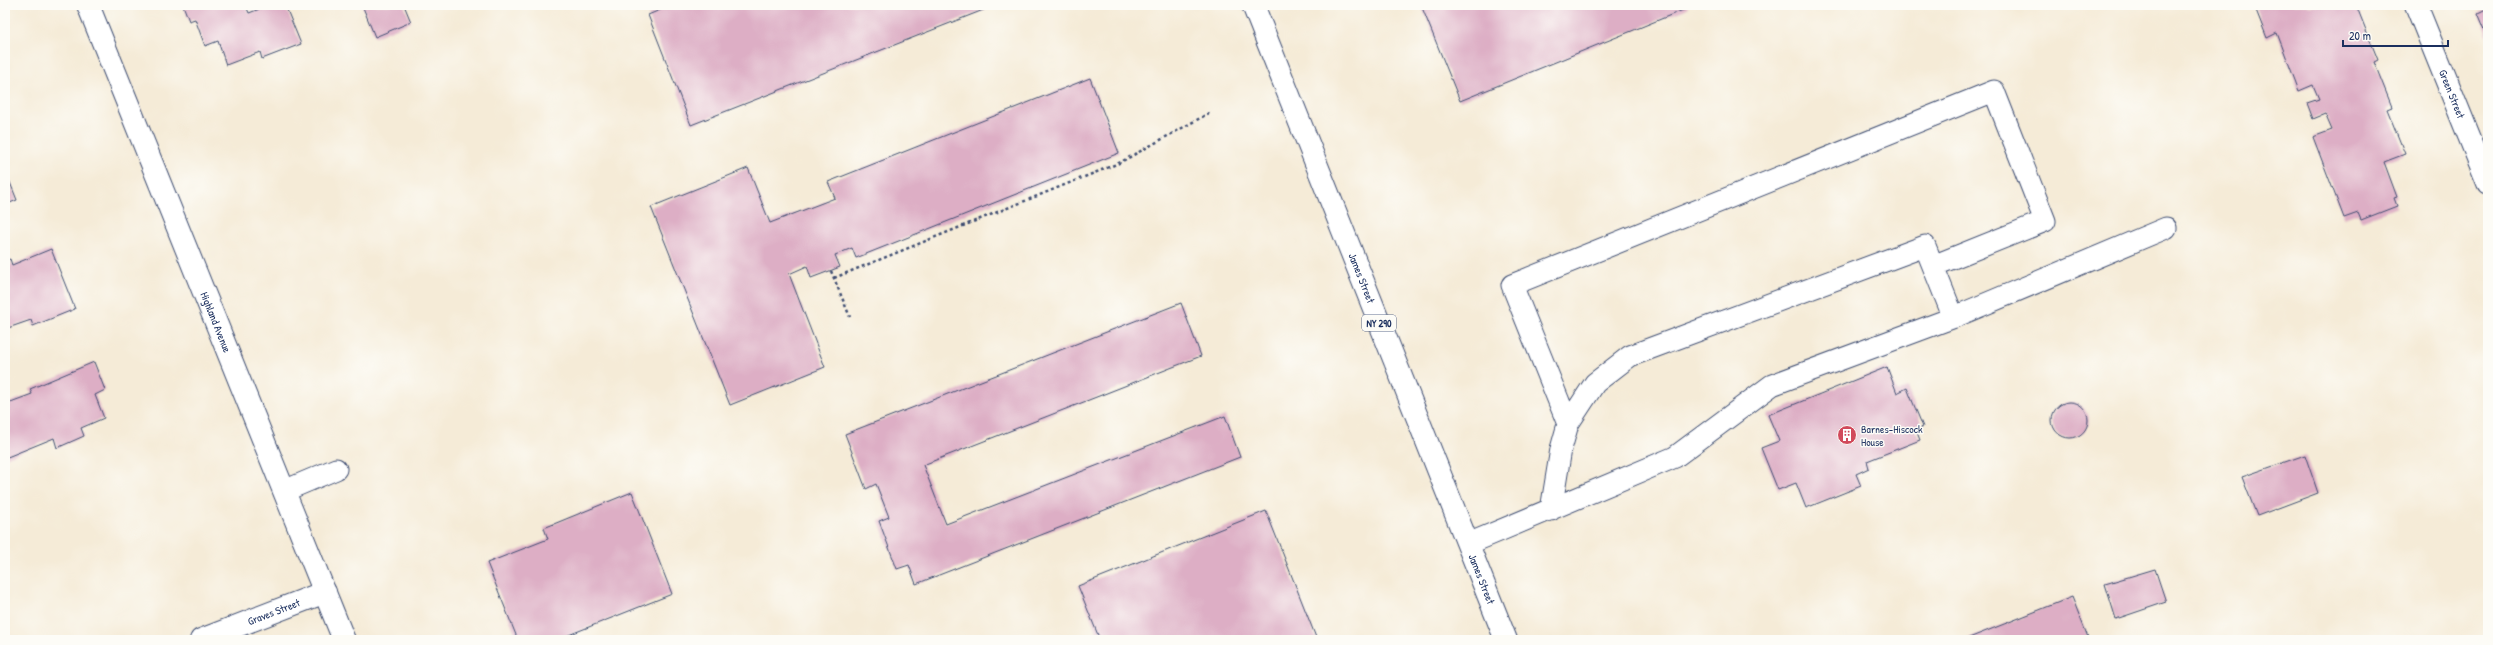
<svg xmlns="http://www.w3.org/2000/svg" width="2493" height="645" font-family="'Patrick Hand',sans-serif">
	<rect width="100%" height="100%" fill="#fdfcf7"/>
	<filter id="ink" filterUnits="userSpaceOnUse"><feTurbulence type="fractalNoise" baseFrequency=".025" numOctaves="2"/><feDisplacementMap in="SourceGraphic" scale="8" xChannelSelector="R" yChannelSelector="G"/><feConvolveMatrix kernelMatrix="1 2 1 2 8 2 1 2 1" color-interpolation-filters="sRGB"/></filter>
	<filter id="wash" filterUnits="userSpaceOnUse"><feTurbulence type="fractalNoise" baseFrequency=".012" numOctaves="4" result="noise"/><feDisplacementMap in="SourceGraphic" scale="16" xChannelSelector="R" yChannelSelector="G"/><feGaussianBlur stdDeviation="0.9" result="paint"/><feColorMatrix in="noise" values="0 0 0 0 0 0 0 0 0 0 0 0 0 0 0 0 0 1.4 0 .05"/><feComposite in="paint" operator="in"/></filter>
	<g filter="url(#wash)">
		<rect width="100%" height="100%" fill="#f5ebd7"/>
		<g id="blocks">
			<!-- building -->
			<path fill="#ddaec5" d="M183,5H249L246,6L249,13L270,5H285L301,44L262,59L260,52L226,65L218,41L205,46L195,19L189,21Z
				M362,5H404L411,22L375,37Z
				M672,5H996L691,125L648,15Z
				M1421,5H1687L1688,8L1460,101Z
				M2254,5H2356L2378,60L2374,62L2392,107L2387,109L2405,154L2384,162L2397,197L2394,198L2397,206L2361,220L2358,213L2344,218L2313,137L2332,130L2325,114L2313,119L2307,103L2319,99L2313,85L2299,91L2277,33L2267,38Z
				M2488,8V37L2478,13Z
				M1090,78L1119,153L856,258L852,248L835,255L840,267L811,278L807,266L789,274L825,367L730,405L651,207L748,168L770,223L835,198L828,182Z
				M5,170L17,200L5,205Z
				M51,249L75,309L33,326L31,320L5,329V261L10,259L12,265Z
				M1181,303L1201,356L923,465L946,524L1225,416L1240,457L916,584L909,565L897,569L879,521L889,517L876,484L866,489L845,434Z
				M94,362L105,390L95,395L104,418L81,428L84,436L57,448L54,438L5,458V409L10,407L8,403L32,394L30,389Z
				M1887,367L1897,393L1907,388L1923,427L1916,430L1920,440L1867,461L1869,468L1856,474L1861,486L1806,508L1796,483L1778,490L1761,448L1779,441L1768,415Z
				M2052 420a18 18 0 1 1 36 0a18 18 0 1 1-36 0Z
				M2305,455L2318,493L2257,516L2242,477Z
				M632,492L672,594L556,640H518L487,563L548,539L544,528Z
				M1266,511L1317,640H1100L1078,586Z
				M2155,569L2166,602L2116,619L2105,584Z
				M2072,597L2089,640H1964Z"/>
		</g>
	</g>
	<g filter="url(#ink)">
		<use href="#blocks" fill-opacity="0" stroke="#3c4b70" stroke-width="1"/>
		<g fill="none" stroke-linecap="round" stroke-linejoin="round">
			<defs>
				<path id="lane" d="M1568,424L1512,285L1994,91L2045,221L1933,266
					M284,491L336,469
					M1551,510L1561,449L1568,424L1595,383L1630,356L1925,246L1953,316
					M1468,544L1675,457L1772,385L1952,318L2166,228"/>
				<g id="street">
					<path id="s1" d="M88,5L344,640"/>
					<path id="s2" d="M2416,5L2488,183"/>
					<path id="s3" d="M201,640L325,592"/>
				</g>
				<g id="primary">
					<path id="s4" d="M1253,5L1506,640"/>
				</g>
			</defs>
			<!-- lane casing -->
			<use href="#lane" stroke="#3c4b70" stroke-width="23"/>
			<!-- street casing -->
			<use href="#street" stroke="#3c4b70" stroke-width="24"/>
			<!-- primary casing -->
			<use href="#primary" stroke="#3c4b70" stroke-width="24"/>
			<!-- path -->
			<path stroke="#3c4b70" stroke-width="2.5" stroke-dasharray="3 3" stroke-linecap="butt" d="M831,271L850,317
				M834,278L1119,163L1211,112"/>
			<!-- lane -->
			<use href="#lane" stroke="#fff" stroke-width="21"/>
			<!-- street -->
			<use href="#street" stroke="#fff" stroke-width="22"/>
			<!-- primary -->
			<use href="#primary" stroke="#fff" stroke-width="22"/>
		</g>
	</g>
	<!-- icons -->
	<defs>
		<symbol id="building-disc" viewBox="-11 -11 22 22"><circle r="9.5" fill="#d1495b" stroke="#fdfcf7"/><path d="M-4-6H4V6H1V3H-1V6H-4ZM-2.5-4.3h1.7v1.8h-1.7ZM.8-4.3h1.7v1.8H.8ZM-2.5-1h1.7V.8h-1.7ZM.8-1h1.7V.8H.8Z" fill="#fff"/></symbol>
	</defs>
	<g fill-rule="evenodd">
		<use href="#building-disc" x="1836" y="424" width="22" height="22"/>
	</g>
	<g text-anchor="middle" stroke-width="3" stroke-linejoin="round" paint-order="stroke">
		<!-- shield labels -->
		<rect fill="#fdfcf7" stroke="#5f6c8c" stroke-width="1" x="1362" y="315" width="34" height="16" rx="3"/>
		<g font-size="10" font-weight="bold" fill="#1b2f5e">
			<text x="1379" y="327">NY 290</text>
		</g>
		<!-- street labels -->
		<g font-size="11" fill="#1b2f5e" stroke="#fdfcf7">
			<text dy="4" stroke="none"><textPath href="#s2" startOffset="96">Green Street</textPath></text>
			<text dy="4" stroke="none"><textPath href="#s4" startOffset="294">James Street</textPath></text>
			<text dy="4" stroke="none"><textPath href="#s1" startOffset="342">Highland Avenue</textPath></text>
			<text dy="4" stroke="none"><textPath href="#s4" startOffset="618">James Street</textPath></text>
			<text dy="4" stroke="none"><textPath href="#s3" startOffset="78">Graves Street</textPath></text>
		</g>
		<!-- poi labels -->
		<g font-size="11" fill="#1b2f5e" stroke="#fdfcf7" text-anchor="start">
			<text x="1861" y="433">Barnes-Hiscock<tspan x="1861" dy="13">House</tspan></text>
		</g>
	</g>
	<!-- margin -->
	<rect width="2493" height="645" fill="none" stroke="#fdfcf7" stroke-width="20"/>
	<!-- scale -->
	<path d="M2343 40v6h105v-6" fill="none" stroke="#1b2f5e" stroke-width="2"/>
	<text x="2349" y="40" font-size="12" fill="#1b2f5e" stroke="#fdfcf7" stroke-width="3" paint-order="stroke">20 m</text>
</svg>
